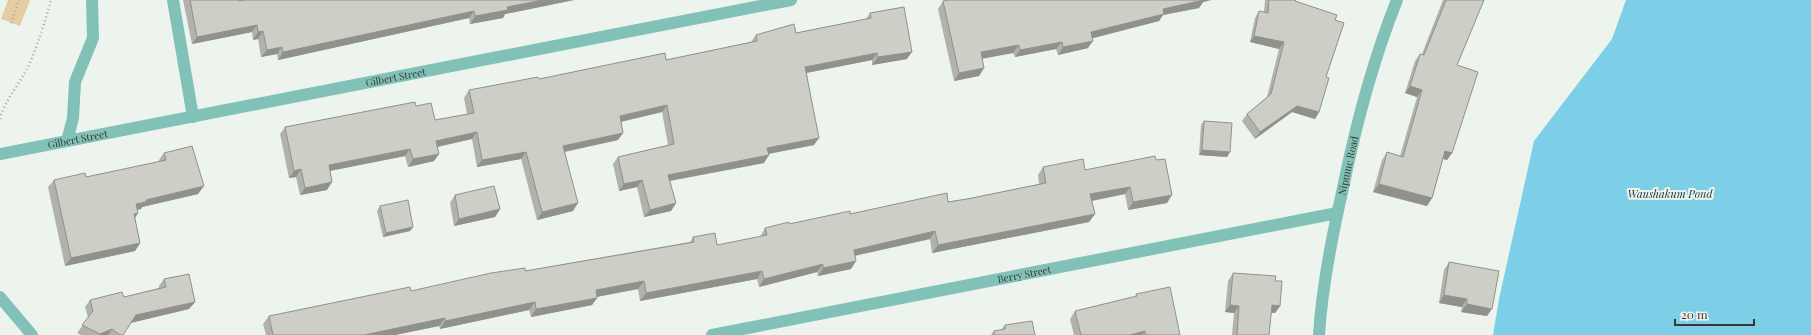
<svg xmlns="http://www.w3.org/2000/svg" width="1811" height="335" font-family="'Playfair Display',serif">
	<rect width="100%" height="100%" fill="#edf4ee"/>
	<!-- green -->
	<path fill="#e6cca1" d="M8,0H30L20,26L1,19Z"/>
	<!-- water -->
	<path fill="#7ccfe6" d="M1626,0H1811V335H1493L1499,299L1534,141L1612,39Z"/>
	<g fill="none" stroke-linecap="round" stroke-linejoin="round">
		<!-- path -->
		<path stroke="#a4aaa5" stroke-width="2.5" stroke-dasharray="1 3" stroke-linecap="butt" d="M11,23L19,0
			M0,119C5,99 20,84 29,65C38,44 45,22 51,0"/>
		<!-- minor -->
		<g stroke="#82c1b7" stroke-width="12">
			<path d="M173,0L193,117"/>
			<path d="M67,141L73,118L75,82L93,38L92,0"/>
			<path id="s1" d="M0,154L791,0"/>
			<path d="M0,297L32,335"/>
			<path id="s2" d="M712,335L1337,213"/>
			<path id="s3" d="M1319,335C1322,285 1332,236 1343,188C1356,124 1373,60 1397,0"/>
		</g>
	</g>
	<!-- wall -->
	<path fill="#b0b2ab" d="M183,0H239V1L245,0H574L505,14L503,18L470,24L469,18L278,60L277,54L261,57L258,39L253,40L252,32L192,44Z
		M949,0H1211L1203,2L1199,8L1163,15L1159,21L1092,38L1088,48L1058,55L1056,49L1015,57L1013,53L982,58L984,68L979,76L954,81L938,9L943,1Z
		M1265,0H1296L1295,1L1335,20L1319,112L1315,119L1292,112L1255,139L1242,121L1247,114L1267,97L1279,49L1250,42L1255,18L1259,11L1264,12Z
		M1443,0H1484L1457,65L1452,153L1447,160L1443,159L1432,198L1427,206L1373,192L1382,160L1387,152L1400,156L1417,97L1405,93L1415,61L1420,54H1422Z
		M870,13L907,59L872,65V60L807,73L814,145L768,154L764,163L670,181L676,203L671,211L644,217L637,187L619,191L613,164L618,157L668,145L662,112L621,122L623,133L618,140L565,152L573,211L537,220L521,159L477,167L472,139L438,147L434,161L408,167L405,156L330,171L327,190L300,195L296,177L289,178L280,134L285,127L416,106L435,120L467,114L464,98L469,90L539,79L666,60L751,42L756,35L796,33L866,19Z
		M1204,121L1230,152L1227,157L1199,155L1201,125Z
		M164,153L198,194L142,207L141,209L137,210L138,213L135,218L140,243L135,251L65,266L48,187L54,180L86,177L159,162V160Z
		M1156,160L1167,203L1128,210L1125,194L1092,201L1095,214L1089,222L932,253L930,239L855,256L851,269L818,276L817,272L759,287L757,279L640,301L638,289L597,297V298L592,305L531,317L529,310L440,329L439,326L395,335H266L263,324L269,316L525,271L690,242L693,237L717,245L760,237L765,228L850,214L967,199L1039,184L1038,175L1043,167L1085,170Z
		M455,195L500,209L495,217L454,226L450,203Z
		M380,206L413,227L410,231L383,237L377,211Z
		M1449,262L1487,316L1461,312L1462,307L1439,303L1444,270Z
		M1233,273L1275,281L1280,306L1275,313H1271L1269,335H1232L1234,313L1225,312L1228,281Z
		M164,279L195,302L189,309L131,323L123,335H81L77,333L88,318L85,307L90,300L124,297L159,288V286Z
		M1136,294L1180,335H1074L1070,319L1075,311L1135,297Z
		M1005,325L1035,335H991L994,331L1001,330Z"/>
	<!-- shaded-wall -->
	<path fill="#90918b" d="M543,0H574L505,14L503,18L470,24L475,16L507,7Z
		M1200,0H1211L1203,2L1199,8L1163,15L1159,21L1086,40L1091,32L1163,9Z
		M474,11L469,18L278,60L283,52Z
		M257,25L252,32L192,44L197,37Z
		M263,31L258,39L253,40L258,32Z
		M1254,36L1284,42L1279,49L1250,42Z
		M1093,41L1088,48L1058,55L1063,47Z
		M1062,42L1056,49L1015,57L1020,50Z
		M1019,45L1013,53L976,60L981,52Z
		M282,47L277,54L261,57L267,50Z
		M912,52L907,59L872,65L878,57Z
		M877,53L872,60L800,74L805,67Z
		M984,68L979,76L954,81L959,73Z
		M1410,86L1422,90L1417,97L1405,93Z
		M667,105L662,112L615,123L620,116Z
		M1297,106L1319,112L1315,119L1292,112L1255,139L1260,132Z
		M477,132L472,139L431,148L436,141Z
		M623,133L618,140L558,153L563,146Z
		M819,138L814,145L762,155L767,148Z
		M410,149L405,156L324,172L329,165Z
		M1202,150L1230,152L1227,157L1199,155Z
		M1445,151L1452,153L1447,160L1440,158Z
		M526,152L521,159L477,167L482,160Z
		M439,154L434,161L408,167L413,159Z
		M769,155L764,163L663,182L668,175Z
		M301,169L296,177L289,178L294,171Z
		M642,180L637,187L619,191L624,184Z
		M332,182L327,190L300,195L305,188Z
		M1379,184L1432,198L1427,206L1373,192Z
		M204,186L198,194L142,207L141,209L131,211L136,204L146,200Z
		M1130,187L1125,194L1085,202L1090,194Z
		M1172,195L1167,203L1128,210L1133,202Z
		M578,203L573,211L537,220L542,212Z
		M676,203L671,211L644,217L650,210Z
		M500,209L495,217L454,226L459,219Z
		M138,213L133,221L134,214Z
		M1095,214L1089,222L932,253L938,245Z
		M413,227L410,231L383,237L386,233Z
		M935,231L930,239L848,257L854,250Z
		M140,243L135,251L65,266L71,258Z
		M856,261L851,269L818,276L823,268Z
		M823,264L817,272L759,287L764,279Z
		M762,271L757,279L640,301L646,293Z
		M644,281L638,289L590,298L596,290Z
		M1444,295L1467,299L1462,307L1439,303Z
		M597,298L592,305L531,317L536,309Z
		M195,302L189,309L130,323L136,315Z
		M535,302L529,310L440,329L445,321Z
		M1467,304L1492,309L1487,316L1461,312Z
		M1230,305L1239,306L1234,313L1225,312Z
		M1272,305L1280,306L1275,313L1267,312Z
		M445,318L439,326L395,335H364Z
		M112,329L108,335H99L100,334Z
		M1145,331L1142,335H1130Z"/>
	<!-- building -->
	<path fill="#cdcfc7" stroke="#90918b" d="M190,0H239V1L245,0H543L507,7L508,10L475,16L474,11L283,52L282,47L267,50L263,31L258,32L257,25L197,37Z
		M949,0H1204L1163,9L1164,14L1091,32L1093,41L1063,47L1062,42L1020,50L1019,45L981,52L984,68L959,73L943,1Z
		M1269,0H1296L1295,1L1337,15L1335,20L1344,23L1326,77L1329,78L1319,112L1297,106L1260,132L1247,114L1271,94L1284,42L1254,36L1259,11L1268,13Z
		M1446,0H1484L1457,65L1478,72L1452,153L1445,151L1432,198L1379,184L1387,152L1403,157L1422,90L1410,86L1420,54L1424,55Z
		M904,7L912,52L878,57L877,53L805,67L819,138L767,148L769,155L668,175L676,203L650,210L642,180L624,184L618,157L674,144L667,105L620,116L623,133L563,146L578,203L542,212L526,152L482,160L477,132L436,141L439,154L413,159L410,149L329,165L332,182L305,188L301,169L294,171L285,127L415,102L416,106L431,103L435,120L474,113L469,90L538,77L539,79L665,53L666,60L757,41L756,35L794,24L796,33L871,18L870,13Z
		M1204,121L1232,123L1230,152L1202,150Z
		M192,146L204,186L146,200V202L136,204L138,213L134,214L140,243L71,258L54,180L85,173L86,177L166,160L164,153Z
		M1155,156L1156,160L1165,159L1172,195L1133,202L1130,187L1090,194L1095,214L938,245L935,231L854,250L856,261L823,268V264L764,279L762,271L646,293L644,281L596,290L597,298L536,309L535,302L445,321V318L364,335H273L269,316L410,287L411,291L491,273L525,268V271L694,242L693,237L715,233L717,245L767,235L765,228L789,222V224L850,211V214L947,193L948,202L967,199L1046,183L1043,167L1083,159L1085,170Z
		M494,186L500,209L459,219L455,195Z
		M408,200L413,227L386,233L380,206Z
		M1449,262L1499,271L1492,309L1467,304V299L1444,295Z
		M1233,273L1276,276L1275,281H1282L1280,306L1272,305L1269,335H1237L1239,306L1230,305Z
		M189,274L195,302L136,315L123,335H120L112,329L100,334L82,325L93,311L90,300L122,292L124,297L166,287L164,279Z
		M1170,287L1180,335H1146L1145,331L1130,335H1081L1075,311L1137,296L1136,294Z
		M1032,321L1035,335H994V331L1005,329V325Z"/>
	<g text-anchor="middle" stroke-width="4" stroke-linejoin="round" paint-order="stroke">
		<!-- street labels -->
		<g font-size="10" fill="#353836" stroke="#edf4ee">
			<text dy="4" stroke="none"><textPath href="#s1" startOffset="403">Gilbert Street</textPath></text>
			<text dy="4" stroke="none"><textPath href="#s1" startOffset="79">Gilbert Street</textPath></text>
			<text dy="4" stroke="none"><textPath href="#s3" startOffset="172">Nipmuc Road</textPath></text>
			<text dy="4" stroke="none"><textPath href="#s2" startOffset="318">Berry Street</textPath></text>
		</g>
		<!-- water labels -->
		<g font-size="11" font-style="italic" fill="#113943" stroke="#edf4ee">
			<text x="1670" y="198">Waushakum Pond</text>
		</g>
	</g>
	<!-- scale -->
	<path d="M1675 319v6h79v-6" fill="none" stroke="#353836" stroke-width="2"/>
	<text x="1681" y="319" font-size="12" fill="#353836" stroke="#edf4ee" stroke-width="3" paint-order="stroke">20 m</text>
</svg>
